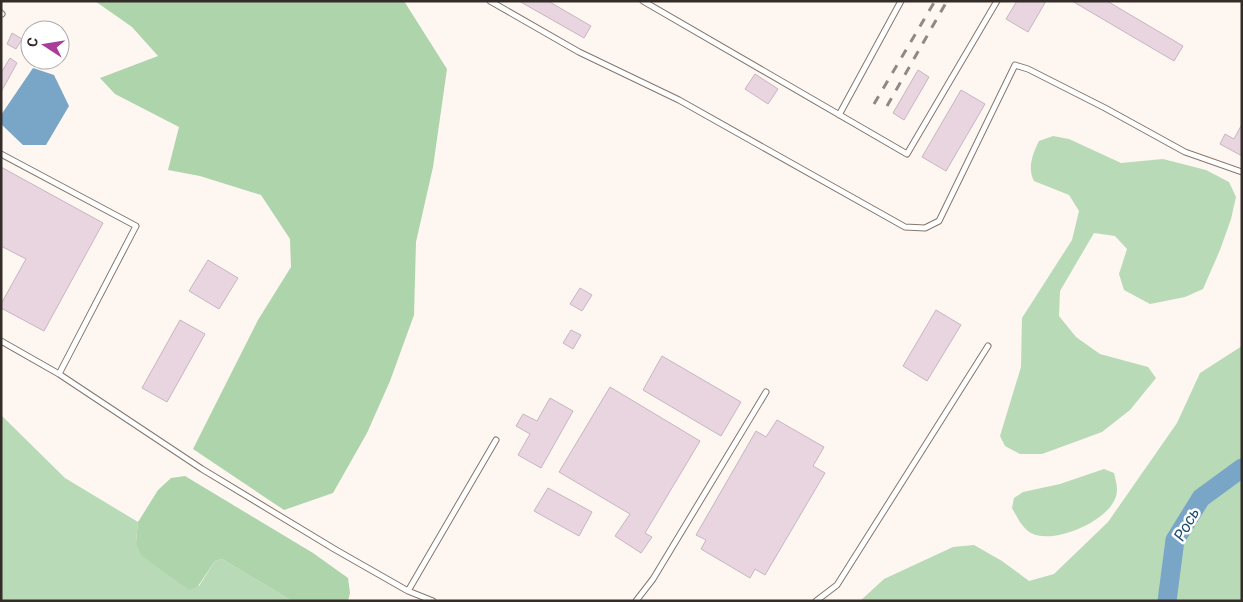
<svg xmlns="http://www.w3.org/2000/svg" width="1243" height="602" font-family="Roboto,sans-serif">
	<rect width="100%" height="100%" fill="#fef6f1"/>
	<!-- green -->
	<path fill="#b8dab7" d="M1053,136L1069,139L1121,163L1163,159L1206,170L1229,182L1236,197L1231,219L1220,250L1203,289L1185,297L1150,304L1124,290L1119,274L1127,249L1115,236L1094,233L1060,291L1059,316L1076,337L1100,354L1148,367L1156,378L1130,410L1102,432L1042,454H1020L1005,446L1000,436L1021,367L1022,318L1072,240L1079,211L1069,195L1034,181C1027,168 1033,153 1039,141Z
		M1242,346V601H860L884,579L953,547L974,545L1002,561L1029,581L1054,574L1108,522L1177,423L1200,373Z
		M1,415L65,478L138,522L136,542L199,586L215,561L222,559L292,601H1Z
		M1104,469L1114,473C1116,482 1119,490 1115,499C1106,522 1053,545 1031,533C1022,528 1017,517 1012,508L1014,498L1023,492L1060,484Z"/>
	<!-- forest -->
	<path fill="#aed4ac" d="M95,1H404L447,69L433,167L416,242L414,315L390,381L367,433L333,493L284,510L193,449L258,320L291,267L290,239L261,195L200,176L168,170L179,127L115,94L100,78L158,56L132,27Z
		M185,476L313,553L348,578L350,593L348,601H292L222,559L215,561L198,586L189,590L141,555L136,542L138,522L158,490L171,478Z"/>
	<!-- water -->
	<path fill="#79a5c6" d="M33,68L54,75L69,106L46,145H23L1,124V115Z"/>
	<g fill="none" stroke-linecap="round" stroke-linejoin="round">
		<!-- river -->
		<path stroke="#79a5c6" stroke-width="19" d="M1167,601L1175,540L1201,498L1242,468"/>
	</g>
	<!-- building -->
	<path fill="#e8d5e0" stroke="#c7b5c0" d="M519,1H548L591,26L584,38Z
		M1017,1H1046L1028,32L1006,19Z
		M1072,1H1107L1183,46L1174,61Z
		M12,33L22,39L16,49L7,44Z
		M10,58L17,63L1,92V73Z
		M918,70L929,77L904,120L893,113Z
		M755,74L778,89L768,104L745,89Z
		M961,90L985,104L946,171L922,157Z
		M1242,124V156L1220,144L1225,134L1234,139Z
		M1,167L103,223L44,331L1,308V304L26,259L1,246Z
		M208,260L238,278L219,309L189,291Z
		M580,288L592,295L582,311L570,304Z
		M936,310L961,325L927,381L903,366Z
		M180,320L205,334L167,402L142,388Z
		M571,330L581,335L573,349L563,343Z
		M662,356L741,402L721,436L643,390Z
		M610,387L700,441L645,533L652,537L641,553L615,536L630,514L559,472Z
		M550,398L573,411L541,468L518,455L530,434L516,426L523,414L537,421Z
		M777,420L824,447L813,466L825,473L765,575L755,569L750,578L701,549L706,540L696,535L756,431L766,437Z
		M548,488L592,512L579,536L534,511Z"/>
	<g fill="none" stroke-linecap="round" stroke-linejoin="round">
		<defs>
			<path id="service" d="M490,1L579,52L679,100L905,227L925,228L939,221L1015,65L1028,69L1105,108L1185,152L1242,172
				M643,1L907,154L997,1
				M1,13L2,14
				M839,115L901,1
				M1,154L136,226L59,374
				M1,341L59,374L202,469L336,550L408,591L433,601
				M408,591L496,440
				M636,601L653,579L766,392
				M816,601L837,585L988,346"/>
		</defs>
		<!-- service casing -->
		<use href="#service" stroke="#87766b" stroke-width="7"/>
		<!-- service -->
		<use href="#service" stroke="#fff" stroke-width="5"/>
		<!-- rail -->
		<path stroke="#908884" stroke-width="3" stroke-dasharray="9 9" stroke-linecap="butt" d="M874,104L935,1
			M887,106L947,1"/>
	</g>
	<g text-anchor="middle" stroke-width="5" stroke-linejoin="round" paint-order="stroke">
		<!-- water labels -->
		<g font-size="16" font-style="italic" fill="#1a4d6f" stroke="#fff">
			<text transform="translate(1186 524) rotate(-61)" y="6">Рось</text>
		</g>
	</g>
	<!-- border -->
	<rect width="1243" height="602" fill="none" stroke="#332c28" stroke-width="5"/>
	<!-- north arrow -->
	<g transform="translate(45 45) rotate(282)"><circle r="24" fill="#ffffff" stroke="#adaba9"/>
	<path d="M0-4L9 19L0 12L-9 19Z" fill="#aa3c9a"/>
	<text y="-8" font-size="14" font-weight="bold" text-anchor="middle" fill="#332c28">С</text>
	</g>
</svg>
